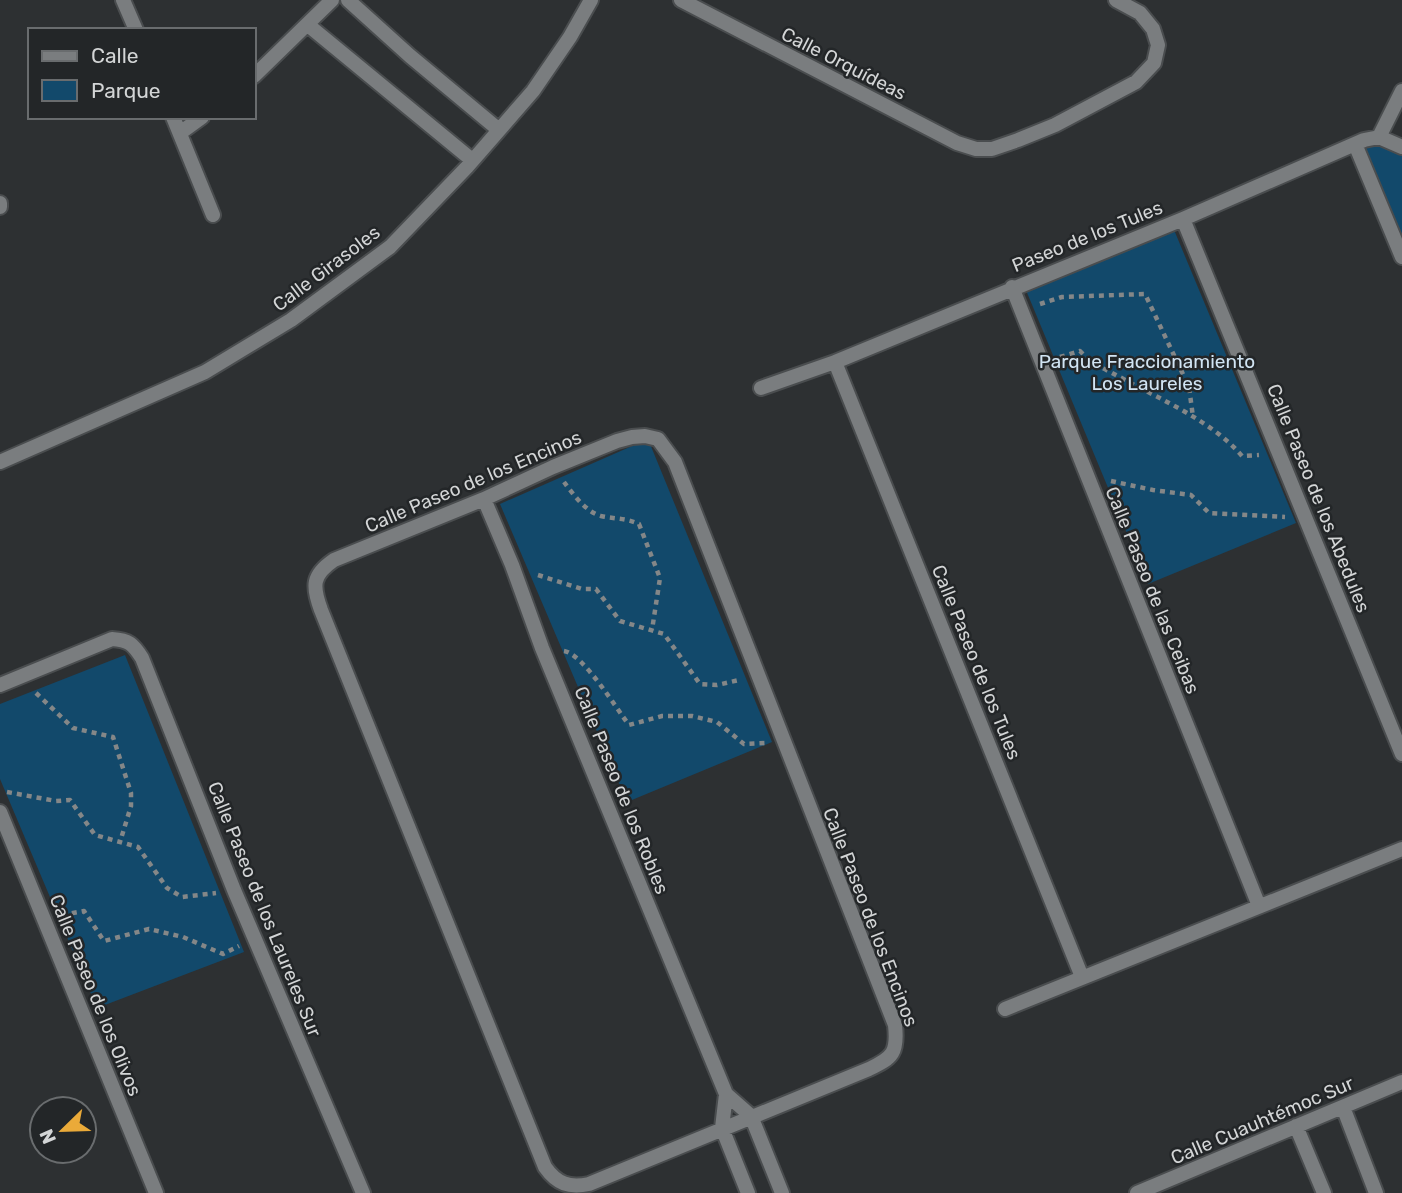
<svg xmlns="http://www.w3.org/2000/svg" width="1402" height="1193" font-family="Rubik,sans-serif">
	<rect width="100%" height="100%" fill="#2d3032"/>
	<!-- green -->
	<path fill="#12496b" d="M1381,128L1402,139V255L1357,140Z
		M1172,225L1296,523L1148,584L1023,283Z
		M648,439L772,742L627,802L500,504Z
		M125,655L244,952L97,1008L0,779V704Z"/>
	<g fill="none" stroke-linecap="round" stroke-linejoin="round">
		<defs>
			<path id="minor" d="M123,0L136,30
				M348,0L410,56L499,130
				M681,0L957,143L976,149H992L1018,140L1055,125L1136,82L1154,63L1158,45L1153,29L1140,13L1116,0
				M308,25L472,160
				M254,76L332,0
				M173,117L213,215
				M180,133L202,117
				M1379,137L1402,147
				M1355,144L1402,257
				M0,203V207
				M1183,219L1402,754
				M1012,287L1259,906
				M835,362L1082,977
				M761,388L835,362L1183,219L1364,140L1379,137L1402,91
				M645,436L658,439L675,462L895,1025C898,1052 893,1058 869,1069L589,1184C569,1188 557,1184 545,1167L321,610C312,586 312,575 334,560L484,499L553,467L617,441L632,437Z
				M0,462L205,372L291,320L390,247L467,167L533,91L570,37L591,0
				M484,499L512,565L542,648L726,1094L751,1116L782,1193
				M0,685L112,639C129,640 133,644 142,658L234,890L363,1193
				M0,812L156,1193
				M1005,1009L1402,849
				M726,1094L722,1128L748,1193
				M1343,1107L1376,1193
				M1296,1126L1324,1193
				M1137,1193L1402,1082"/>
		</defs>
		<!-- minor casing -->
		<use href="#minor" stroke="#4a4d4f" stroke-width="18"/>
		<!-- path -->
		<path stroke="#848788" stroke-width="4.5" stroke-dasharray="5 5" stroke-linecap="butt" d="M1040,304L1062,297L1145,294L1189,387L1193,417
			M1060,357L1080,351C1094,366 1108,370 1125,380C1164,401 1213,422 1242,456L1259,455
			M1111,481L1153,490L1191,495L1209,513L1285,517
			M564,482C573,494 586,512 601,516C615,519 626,518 639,524L660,578L652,630
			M538,575L582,589H596L620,621L664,634L700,684L717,685L739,680
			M564,651C583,654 616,708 629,725L662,716H692L717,722L744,744L765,743
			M36,693L73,728L113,737L131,793V806L120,842
			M7,792L56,801L70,800L95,835L138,847L167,888L182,897L216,893
			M62,915L84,911L104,941L149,929L183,937L223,954L239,946"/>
		<!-- minor -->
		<use href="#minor" stroke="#7a7d7f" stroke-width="14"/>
	</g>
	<g text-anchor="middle" stroke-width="5" stroke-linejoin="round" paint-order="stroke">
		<!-- street labels -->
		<g font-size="19" fill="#d3d5d6" stroke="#232628">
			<text transform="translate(844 63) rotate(27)" y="7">Calle Orquídeas</text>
			<text transform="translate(1087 236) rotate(-22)" y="7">Paseo de los Tules</text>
			<text transform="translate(326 268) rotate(-37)" y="7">Calle Girasoles</text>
			<text transform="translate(473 481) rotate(-23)" y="7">Calle Paseo de los Encinos</text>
			<text transform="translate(1319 498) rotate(68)" y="7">Calle Paseo de los Abedules</text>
			<text transform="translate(1153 590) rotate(68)" y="7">Calle Paseo de las Ceibas</text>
			<text transform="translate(977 662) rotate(68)" y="7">Calle Paseo de los Tules</text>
			<text transform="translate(622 790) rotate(68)" y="7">Calle Paseo de los Robles</text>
			<text transform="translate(265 909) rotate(68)" y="7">Calle Paseo de los Laureles Sur</text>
			<text transform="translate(871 917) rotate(69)" y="7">Calle Paseo de los Encinos</text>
			<text transform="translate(96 995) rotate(68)" y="7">Calle Paseo de los Olivos</text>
			<text transform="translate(1262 1120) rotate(-23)" y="7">Calle Cuauhtémoc Sur</text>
		</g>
		<!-- park labels -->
		<g font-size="19" fill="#d1e4f3" stroke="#232628">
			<text x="1147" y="368">Parque Fraccionamiento<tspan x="1147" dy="22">Los Laureles</tspan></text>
		</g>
	</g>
	<!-- legend -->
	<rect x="28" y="28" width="228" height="91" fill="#232628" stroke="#696c6e" stroke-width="2"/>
	<rect x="42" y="51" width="35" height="10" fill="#7a7d7f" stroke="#696c6e" stroke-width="2"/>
	<text x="91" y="63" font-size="21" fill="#d3d5d6">Calle</text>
	<rect x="42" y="80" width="35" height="21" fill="#12496b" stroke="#696c6e" stroke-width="2"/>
	<text x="91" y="98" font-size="21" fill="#d3d5d6">Parque</text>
	<!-- north arrow -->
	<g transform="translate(63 1130) rotate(247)"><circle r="33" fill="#232628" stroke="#696c6e" stroke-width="2"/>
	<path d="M0-5L12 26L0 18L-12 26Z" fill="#eaaa39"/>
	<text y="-10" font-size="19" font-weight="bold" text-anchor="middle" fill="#d3d5d6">N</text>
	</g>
</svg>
